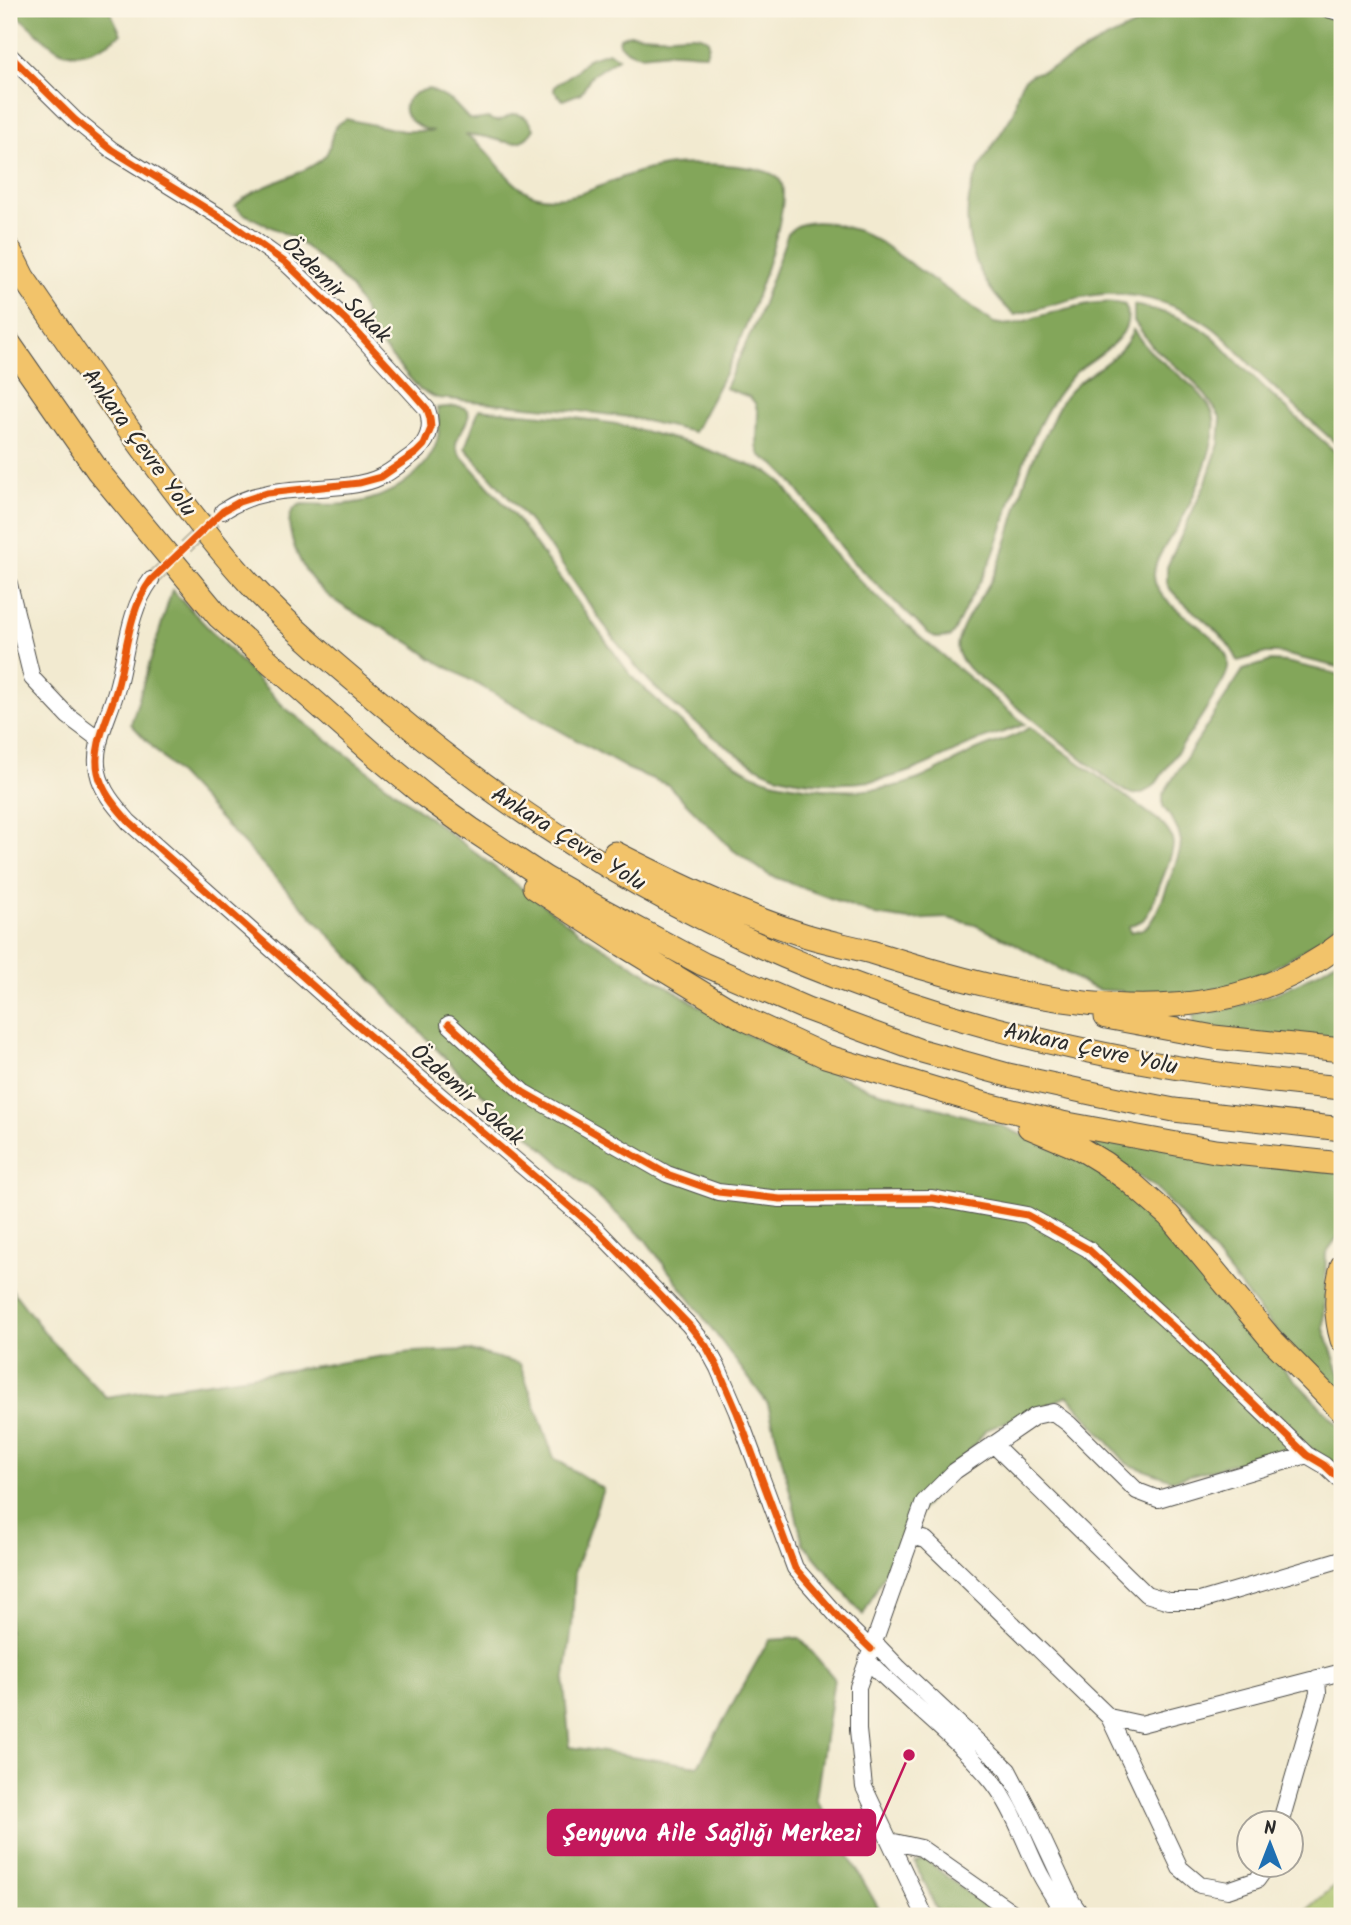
<svg xmlns="http://www.w3.org/2000/svg" width="1351" height="1925" font-family="Kalam,sans-serif">
	<rect width="100%" height="100%" fill="#fcf5e5"/>
	<filter id="ink" filterUnits="userSpaceOnUse"><feTurbulence type="fractalNoise" baseFrequency=".0143" numOctaves="2"/><feDisplacementMap in="SourceGraphic" scale="14" xChannelSelector="R" yChannelSelector="G"/><feConvolveMatrix kernelMatrix="1 2 1 2 8 2 1 2 1" color-interpolation-filters="sRGB"/></filter>
	<filter id="wash" filterUnits="userSpaceOnUse"><feTurbulence type="fractalNoise" baseFrequency=".00686" numOctaves="4" result="noise"/><feDisplacementMap in="SourceGraphic" scale="28" xChannelSelector="R" yChannelSelector="G"/><feGaussianBlur stdDeviation="1.57" result="paint"/><feColorMatrix in="noise" values="0 0 0 0 0 0 0 0 0 0 0 0 0 0 0 0 0 1.4 0 .05"/><feComposite in="paint" operator="in"/></filter>
	<g filter="url(#wash)">
		<rect width="100%" height="100%" fill="#f2ead0"/>
		<!-- green -->
		<path fill="#a4bf65" stroke="#687548" stroke-width="2" d="M1342,1876V1916H1300L1340,1881Z"/>
		<!-- forest -->
		<path fill="#83a65a" stroke="#576842" stroke-width="2" d="M12,9H109L121,34C104,47 80,60 59,50C51,46 43,38 36,32C28,25 19,18 12,9Z
			M1171,9H1310L1342,21V449C1316,425 1289,402 1263,377C1245,361 1230,339 1209,325C1181,306 1143,294 1109,294C1081,294 1042,308 1015,315C977,284 956,229 974,181C982,158 999,138 1011,117C1020,102 1012,86 1031,75C1037,72 1045,71 1051,68C1068,62 1082,51 1098,43C1122,31 1147,20 1171,9Z
			M629,34C642,35 655,37 669,36C682,36 695,32 708,39L709,44L706,54C695,54 684,52 672,52C649,52 639,62 619,44L620,38Z
			M608,52L618,58L591,76L581,93L563,100L554,91L555,86L576,71L587,59Z
			M429,89L452,101L469,119L475,120L488,118C499,126 504,116 515,114C525,115 530,120 534,129C524,146 510,144 494,139C485,136 473,135 465,135C495,149 506,191 542,197C569,201 590,190 613,181C629,174 648,169 665,166C687,163 764,162 779,179C798,199 743,335 731,361C720,385 706,408 694,432L628,417L571,410L437,398L420,390L369,331L364,311L358,300L351,288L330,267L296,239L242,213L235,206C252,186 297,179 322,159C334,149 328,135 337,125C340,123 343,121 346,119L403,131H434C428,130 420,128 414,123C394,108 410,92 429,89Z
			M816,222L831,223L859,231L880,242L994,323C1011,327 1022,322 1037,317C1061,310 1101,297 1125,305C1139,336 1095,356 1076,372C1067,381 1060,391 1053,401C1021,450 1012,507 991,560C987,570 981,579 976,589C968,602 961,617 954,632L950,637L937,638L928,633L853,562L789,479L775,465L760,455L757,446L758,413L755,403L750,397L725,388L757,320L788,233C796,224 805,223 816,222Z
			M1134,305C1158,310 1183,317 1204,330C1218,339 1227,353 1239,364C1273,395 1306,428 1342,457V668L1279,653H1266L1238,661C1224,629 1191,614 1170,589L1167,583V567L1206,482L1219,444L1221,418L1206,396L1192,380L1152,346L1134,321Z
			M1133,330C1138,336 1143,344 1149,350C1168,369 1203,388 1213,414C1221,435 1193,499 1182,519C1174,535 1153,558 1154,576C1154,610 1233,634 1228,667C1227,678 1219,687 1214,696C1196,727 1175,755 1155,785C1134,802 1128,793 1109,780L969,669C962,660 955,653 958,641C963,620 984,595 994,575C1009,545 1015,510 1026,478C1031,460 1042,442 1050,425C1054,417 1057,408 1062,401C1081,372 1121,363 1133,330Z
			M456,406C485,409 455,433 456,445C456,449 459,453 461,456L513,514L627,670L635,680C670,711 705,749 747,771C763,780 780,783 798,786C838,792 881,794 919,779C936,772 951,763 967,755C987,743 1011,741 1030,727L1158,820C1165,827 1172,834 1173,844C1173,857 1154,899 1148,913L1143,920L1129,926L1130,932C1134,931 1142,930 1146,927C1158,918 1175,866 1180,850L1181,841L1178,831L1173,821L1163,806V794L1243,670L1271,661L1286,662L1342,675V918L1322,939L1268,971L1236,984L1205,992L1124,1001L1122,991L1099,990L1089,986L1012,942L975,925L947,918L909,920L875,915L769,875L733,850L668,785L628,769L431,658C376,613 306,612 290,530C288,518 290,508 302,504C323,505 348,506 368,500C400,491 436,465 439,430C440,422 438,415 437,408Z
			M479,409L576,418L616,424L689,443L768,472L781,482L834,554L867,588L921,638L1025,724C1010,731 995,734 980,740C943,755 911,776 871,781C843,785 803,784 776,775C754,768 736,753 718,740C694,722 670,703 649,681C611,640 581,590 548,545C522,511 493,480 465,448Z
			M172,590L284,707L579,932L740,1031L869,1089L1002,1126L1101,1170L1176,1237L1258,1342L1342,1429V1474L1311,1448L1263,1456L1172,1480L1127,1464L1068,1396L986,1430L910,1524L863,1615L803,1543L768,1404L644,1238L462,1076L131,724Z
			M1342,957V1045L1193,1028V1015C1249,1008 1296,988 1342,957Z
			M1097,1136L1342,1168V1231L1326,1253L1324,1329L1342,1381V1404L1264,1317L1211,1249L1156,1188L1090,1144Z
			M9,1286L49,1338L106,1397L412,1352L469,1350L520,1364L554,1458L603,1489L575,1570L572,1627L564,1684L570,1747L698,1766L769,1640L800,1638L834,1678L816,1798L883,1916H9Z
			M925,1859L979,1902L1001,1916H940L915,1863Z"/>
	</g>
	<g filter="url(#ink)">
		<g fill="none" stroke-linecap="round" stroke-linejoin="round">
			<!-- minor-tunnel -->
			<path stroke="#cac4af" stroke-width="16" stroke-dasharray="16 8" stroke-linecap="butt" d="M151,580L223,511"/>
			<defs>
				<path id="minor" d="M1328,9L1342,13
					M9,55L75,120L112,150L233,225L286,263L347,321L427,409C434,428 428,444 411,456C401,463 391,472 380,477C353,491 299,486 268,493C252,496 237,502 223,511
					M151,580C128,611 127,652 117,688C110,715 92,744 98,772C102,792 116,807 129,822L356,1024L596,1229L689,1325L706,1346L718,1368L737,1412L795,1568L839,1618L871,1649
					M9,584L32,678L68,716L100,740
					M449,1024L523,1092L667,1174L718,1192L780,1199L932,1198L1027,1215L1088,1249L1189,1341L1307,1455L1324,1465L1342,1482
					M993,1444L1146,1594L1169,1601H1200L1342,1559
					M912,1536L926,1540L1109,1717L1141,1724L1342,1672
					M874,1642L898,1667L1008,1770L1030,1812L1072,1902L1082,1916
					M867,1660C906,1700 951,1733 987,1775C1013,1804 1023,1841 1040,1874C1048,1889 1057,1902 1065,1916
					M1109,1717L1180,1868L1200,1885L1228,1890L1257,1880L1267,1866
					M1280,1824L1318,1693L1317,1678
					M890,1841L921,1848L1018,1916
					M925,1916L864,1787L858,1730V1687L924,1502L955,1471L1035,1416L1053,1412L1069,1424L1137,1491L1158,1499L1307,1455"/>
				<path id="highway" d="M9,249L23,277C75,353 127,429 183,502C204,530 225,557 249,583C292,629 339,668 387,708C527,826 687,924 860,986C1015,1042 1178,1074 1342,1088
					M9,343L98,471L219,617L374,754L425,796L471,829L545,878L593,905L703,964L807,1009L918,1050L1008,1075L1128,1101L1174,1110L1342,1129
					M615,853C676,884 739,914 804,935C826,942 849,946 871,952C1020,999 1206,1050 1342,943
					M534,887L623,945L745,1019L825,1056L992,1106L1062,1123L1215,1151L1342,1164
					M1106,1017L1214,1037L1342,1050
					M1029,1127L1081,1149L1104,1163L1129,1181L1169,1216L1271,1339L1342,1411
					M1342,1266C1335,1291 1335,1316 1342,1340"/>
			</defs>
			<!-- minor casing -->
			<use href="#minor" stroke="#494844" stroke-width="18"/>
			<!-- highway casing -->
			<use href="#highway" stroke="#494844" stroke-width="25"/>
			<!-- minor -->
			<use href="#minor" stroke="#fff" stroke-width="16"/>
			<!-- highway -->
			<use href="#highway" stroke="#f2c36a" stroke-width="23"/>
			<defs>
				<path id="cycleway" d="M9,55L75,120L112,150L233,225L286,263L347,321L414,394L427,409L430,418L431,428L424,445L416,453L381,477L359,483L267,493L239,502L223,511L151,580C128,611 127,652 117,688C110,715 92,744 98,772C102,792 116,807 129,822L356,1024L596,1229L689,1325L706,1346L718,1368L737,1412L795,1568L839,1618L871,1649
					M449,1024L523,1092L667,1174L718,1192L780,1199L932,1198L1027,1215L1088,1249L1189,1341L1307,1455L1324,1465L1342,1482"/>
			</defs>
			<!-- cycleway casing -->
			<use href="#cycleway" stroke="#fcf5e5" stroke-width="11"/>
			<!-- cycleway -->
			<use href="#cycleway" stroke="#e8590c" stroke-width="7"/>
		</g>
	</g>
	<g text-anchor="middle" stroke-width="5" stroke-linejoin="round" paint-order="stroke">
		<!-- street labels -->
		<g font-size="23" fill="#2b2b2b" stroke="#fcf5e5">
			<text transform="translate(337 289) rotate(44)" y="8">Özdemir Sokak</text>
			<text transform="translate(140 442) rotate(54)" y="8">Ankara Çevre Yolu</text>
			<text transform="translate(569 838) rotate(32)" y="8">Ankara Çevre Yolu</text>
			<text transform="translate(1091 1048) rotate(12)" y="8">Ankara Çevre Yolu</text>
			<text transform="translate(468 1094) rotate(41)" y="8">Özdemir Sokak</text>
		</g>
	</g>
	<!-- callouts -->
	<path fill="none" stroke="#c2185b" stroke-width="2.5" d="M909 1755L875 1833"/>
	<circle fill="#c2185b" stroke="#fcf5e5" stroke-width="2.5" cx="909" cy="1755" r="7"/>
	<rect fill="#c2185b" stroke="#c2185b" stroke-width="2.5" x="548" y="1810" width="327" height="45" rx="7"/>
	<g font-size="24" text-anchor="middle" font-weight="bold" fill="#fff">
		<text x="712" y="1841">Şenyuva Aile Sağlığı Merkezi</text>
	</g>
	<!-- margin -->
	<rect width="1351" height="1925" fill="none" stroke="#fcf5e5" stroke-width="35"/>
	<!-- north arrow -->
	<g transform="translate(1270 1844)"><circle r="33" fill="#fcf5e5" stroke="#a8a49b" stroke-width="2"/>
	<path d="M0-5L12 26L0 18L-12 26Z" fill="#1f6fb2"/>
	<text y="-10" font-size="19" font-weight="bold" text-anchor="middle" fill="#2b2b2b">N</text>
	</g>
</svg>
